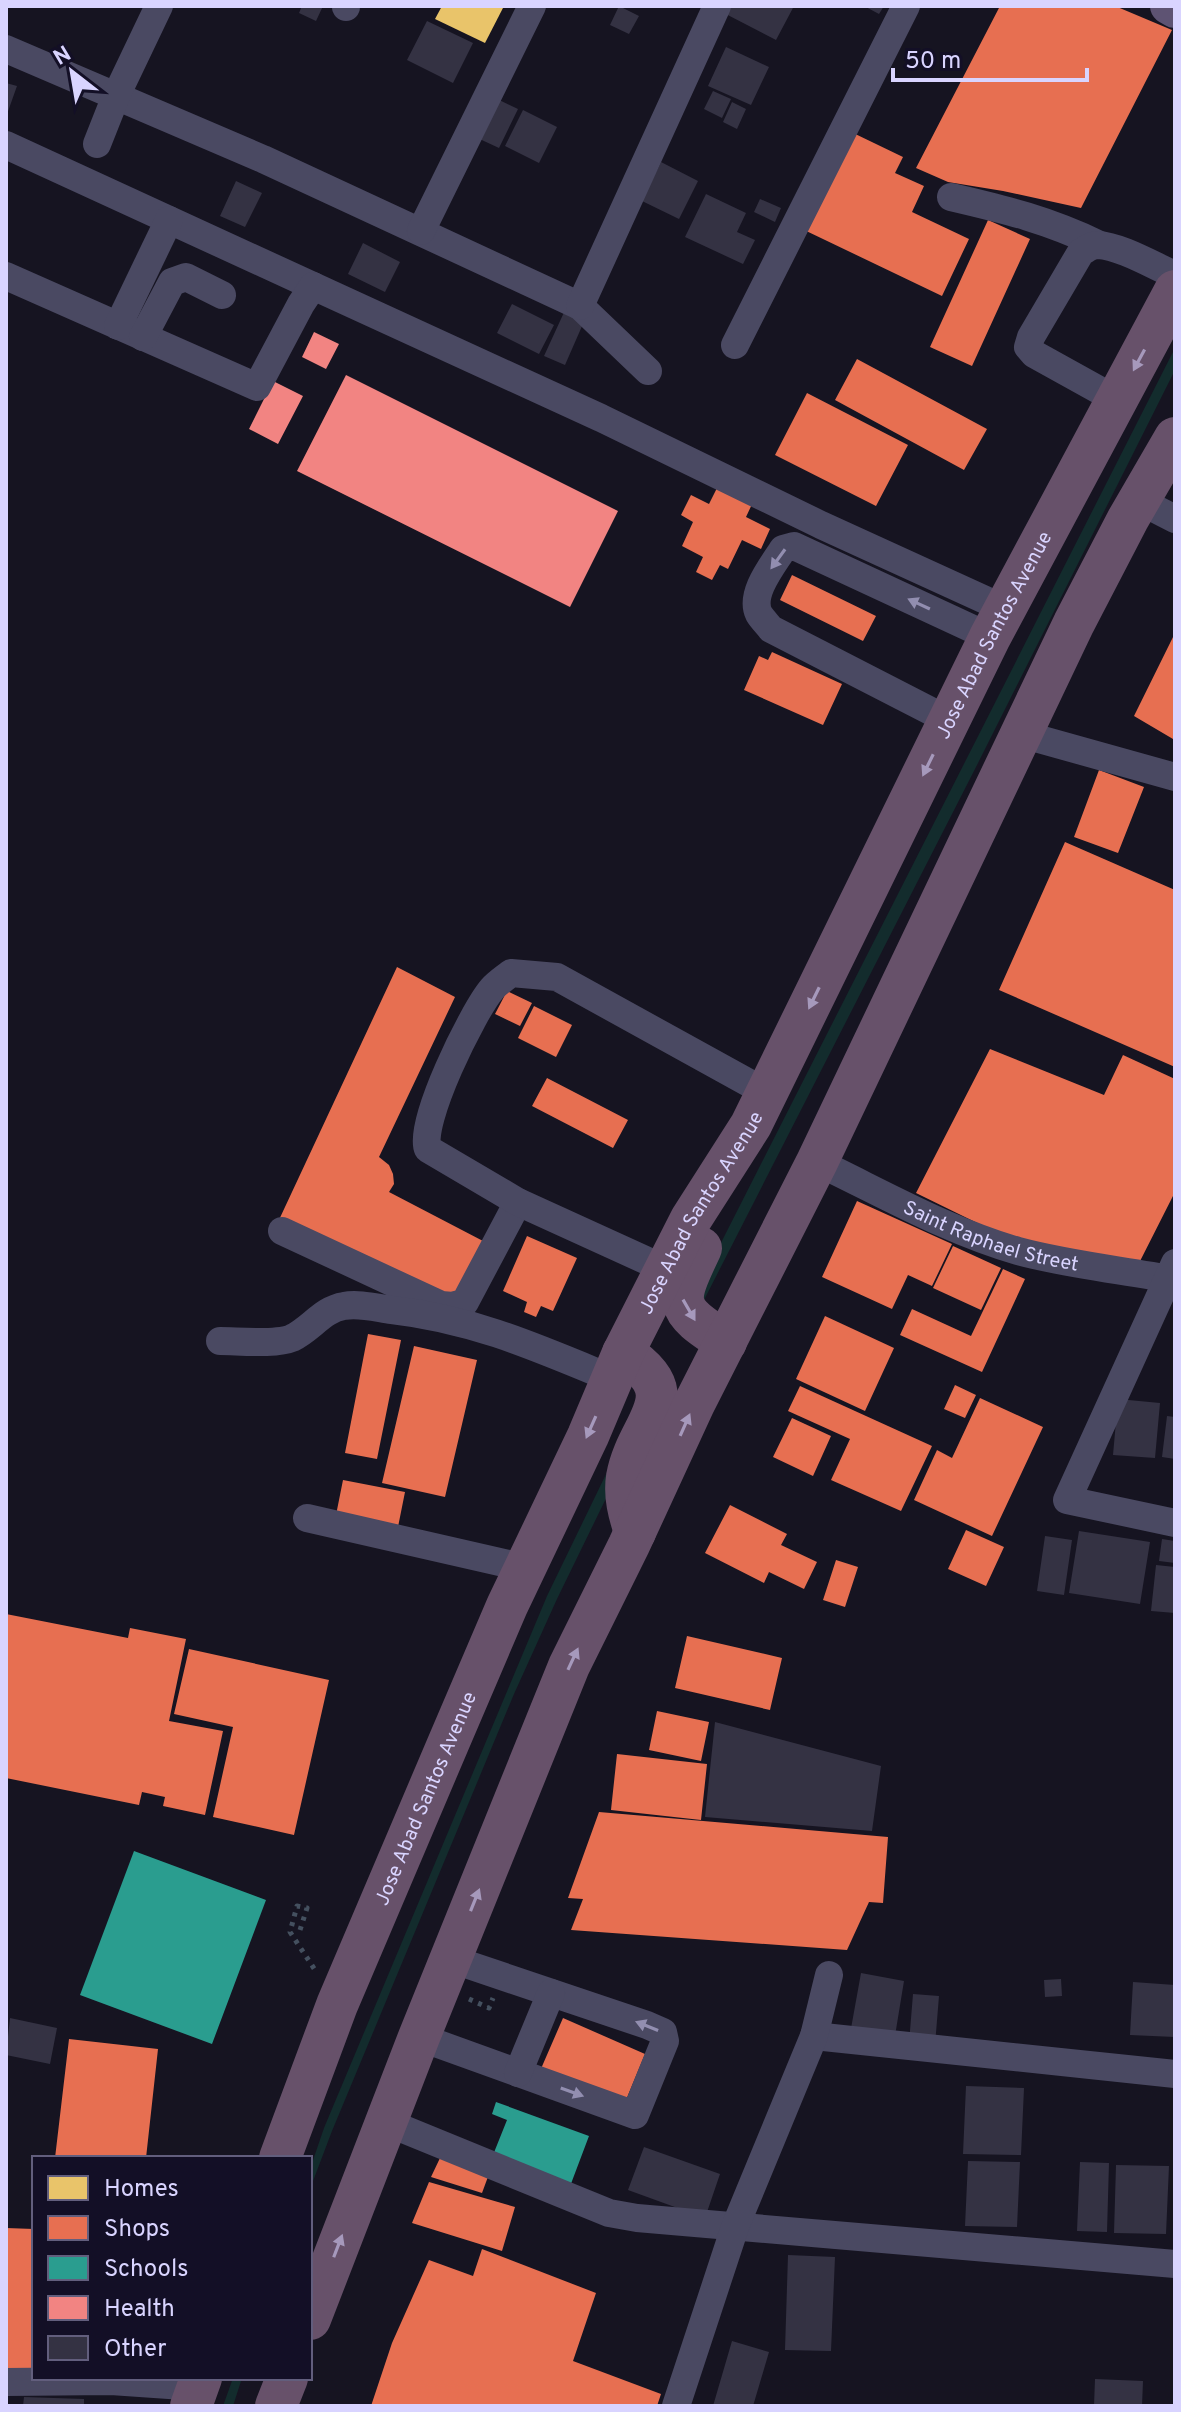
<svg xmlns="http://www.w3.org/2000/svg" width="1181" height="2412" font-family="Overpass,sans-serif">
	<rect width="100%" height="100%" fill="#161421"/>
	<!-- green -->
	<path fill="#132c2d" d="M1175,348V370L975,769L704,1300L694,1296Z
		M640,1404L614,1482L557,1599L514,1694L332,2131L310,2189V2169L324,2128L547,1596Z
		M233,2378H242L233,2406H223Z"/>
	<!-- homes -->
	<path fill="#e9c46a" d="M442,6H504L485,43L435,19Z"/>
	<!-- shops -->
	<path fill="#e76f51" d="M1000,6H1115L1172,30L1081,208L1003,191L948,182L916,168Z
		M847,130L903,157L895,173L924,186L912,212L969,239L942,296L800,228Z
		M988,220L1030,239L972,366L930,347Z
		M857,359L987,429L964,470L835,400Z
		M807,393L908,445L876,506L775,455Z
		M718,486L753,502L746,517L770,529L761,549L742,540L728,569L720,565L712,580L696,572L703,557L682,546L693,522L681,515L691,495L709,504Z
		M792,575L876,616L863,641L780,600Z
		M1175,633V734L1173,739L1134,716Z
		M772,652L842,684L823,725L744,690L759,656L768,660Z
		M1099,770L1144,787L1118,853L1074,837Z
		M1065,842L1175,890V1067L999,990Z
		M397,967L455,997L379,1157L389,1165L393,1174L394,1184L389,1192L483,1241L453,1305L278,1222Z
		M507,991L532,1003L520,1026L495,1014Z
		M534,1006L572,1025L556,1057L518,1038Z
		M990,1049L1104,1095L1123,1055L1175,1079V1192L1135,1271L1020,1244L916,1193Z
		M547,1078L628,1120L613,1148L532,1106Z
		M857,1201L952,1244L932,1286L908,1275L892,1309L822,1277Z
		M527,1236L577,1258L553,1311L541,1306L536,1317L524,1312L527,1302L503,1291Z
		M953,1246L1001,1268L981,1310L933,1288Z
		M1003,1269L1025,1279L982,1372L900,1335L912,1309L971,1336Z
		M825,1316L894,1348L865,1411L796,1379Z
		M368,1334L401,1340L377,1459L345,1453Z
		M414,1346L477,1360L445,1497L382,1483Z
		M955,1385L976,1395L965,1418L944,1409Z
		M800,1386L932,1446L901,1511L831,1480L850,1439L788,1411Z
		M980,1398L1043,1427L992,1536L914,1500L937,1450L952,1458Z
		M792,1418L831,1436L813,1476L773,1457Z
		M343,1480L405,1492L397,1532L335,1520Z
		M730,1505L787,1534L781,1545L817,1562L804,1589L769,1572L764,1583L705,1553Z
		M966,1530L1004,1547L986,1586L948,1569Z
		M836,1560L858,1567L845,1607L823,1600Z
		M6,1614L128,1638L130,1628L186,1639L169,1721L223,1731L205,1815L163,1806L165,1797L142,1792L139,1805L6,1778Z
		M687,1636L782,1658L770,1710L675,1688Z
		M189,1649L329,1680L294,1835L213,1817L233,1727L174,1714Z
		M657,1711L709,1722L701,1761L649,1750Z
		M617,1754L707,1764L701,1820L611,1810Z
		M599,1812L888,1837L883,1903L869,1902L847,1950L571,1930L583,1899L568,1898Z
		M563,2018L645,2054L624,2105L540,2071Z
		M69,2039L158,2049L146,2158H55Z
		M440,2158L489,2174L482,2193L431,2177Z
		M429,2182L515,2207L502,2251L412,2223Z
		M6,2228L34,2229V2378L6,2377Z
		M482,2249L596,2293L573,2361L661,2394L657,2406H371L392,2343L429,2260L473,2276Z"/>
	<!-- schools -->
	<path fill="#2a9d8f" d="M134,1851L266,1900L212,2044L80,1995Z
		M496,2102L589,2136L569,2189L491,2160L507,2120L492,2114Z"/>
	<!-- health -->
	<path fill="#f28482" d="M314,332L339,344L326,369L302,357Z
		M346,375L618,511L570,607L297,471Z
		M273,381L303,396L278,444L249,429Z"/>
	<!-- building -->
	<path fill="#343243" d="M302,6H323L316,21L299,13Z
		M619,6L639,16L629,34L610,25Z
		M722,6H794L776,40L720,11Z
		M864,6H884L879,14Z
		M427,21L473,43L453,83L407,60Z
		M726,47L769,67L751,105L708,86Z
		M6,83L17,86L6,117Z
		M713,91L731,99L722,118L704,109Z
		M491,96L518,109L499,148L471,135Z
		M732,102L746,109L737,129L723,122Z
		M523,110L557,127L539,163L505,146Z
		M661,162L698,181L679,219L642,201Z
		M236,181L262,193L245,227L220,216Z
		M706,194L746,213L737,232L755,240L743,264L685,237Z
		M760,199L781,208L775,222L754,212Z
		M363,243L400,262L385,292L348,274Z
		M512,304L554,325L539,354L497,333Z
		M566,308L586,317L565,365L544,356Z
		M1118,1399L1160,1403L1155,1458L1113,1455Z
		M1167,1416L1175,1417V1459L1162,1457Z
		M1079,1531L1150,1542L1140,1604L1069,1593Z
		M1045,1536L1072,1540L1064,1595L1037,1591Z
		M1162,1539L1175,1541V1563L1159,1561Z
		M1156,1565L1175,1567V1613L1151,1611Z
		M715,1722L881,1766L872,1831L705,1817Z
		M861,1973L904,1981L894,2042L850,2034Z
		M1061,1979L1062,1996L1045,1997L1044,1980Z
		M1133,1982L1175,1985V2037L1130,2035Z
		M913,1994L939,1996L935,2045L909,2043Z
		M10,2018L57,2028L50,2064L6,2055Z
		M966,2086L1024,2088L1021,2155L963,2154Z
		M644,2147L720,2174L705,2218L628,2190Z
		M968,2161L1020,2162L1017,2227L965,2226Z
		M1080,2162L1109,2163L1107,2232L1077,2231Z
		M1116,2165L1169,2166L1166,2234L1114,2233Z
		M788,2255L835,2257L831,2351L785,2350Z
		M732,2341L769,2352L753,2406H713Z
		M1095,2379L1143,2381L1142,2406H1094Z
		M24,2397L84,2399V2406H23Z"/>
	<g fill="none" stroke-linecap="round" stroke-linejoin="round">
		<!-- path -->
		<path stroke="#44505f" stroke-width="5" stroke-dasharray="4 6" stroke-linecap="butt" d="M300,1930L307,1908L297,1906L290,1932L315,1970
			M469,1999L489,2008L493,1998"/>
		<!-- minor -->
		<g stroke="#4a4962" stroke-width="28">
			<path d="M346,7V6"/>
			<path d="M6,49L263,159L580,306L648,371"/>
			<path d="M97,144L116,96L159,6"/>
			<path d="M6,145L313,286"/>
			<path d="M951,197C1007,210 1048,220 1100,245"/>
			<path d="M421,231L532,6"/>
			<path d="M6,276L257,387L301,304L313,286L601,418L821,525L1005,609"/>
			<path d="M580,306L717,6"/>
			<path d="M118,326L169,220"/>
			<path d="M143,337L172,282L186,277L222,295"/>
			<path d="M735,345L906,6"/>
			<path d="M1117,400L1034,354L1028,347L1031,337L1081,252C1087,249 1091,245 1098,245C1120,246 1154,266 1175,275"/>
			<path d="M1138,500L1175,519"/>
			<path d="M950,721L771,629C768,625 762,619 759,614C749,594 773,565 783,549L794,546L990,637"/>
			<path d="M1021,734L1175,777"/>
			<path id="s1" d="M817,1162C882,1193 948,1231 1018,1251C1070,1265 1123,1270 1175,1280"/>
			<path d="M282,1231L441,1305L453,1306L465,1302L518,1202"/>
			<path d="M1175,1263L1067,1500L1175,1523"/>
			<path d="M665,1269L518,1202L428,1149C417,1125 473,1011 492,989C497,983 505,978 511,973L557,977L767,1093"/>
			<path d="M220,1341C238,1341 276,1345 292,1338C311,1329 323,1309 344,1306C359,1303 377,1308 392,1310C473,1319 538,1348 613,1379"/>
			<path d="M307,1518L526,1568"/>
			<path d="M814,2036L1175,2074"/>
			<path d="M419,2037L635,2115L665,2041L663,2032L647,2025L451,1959"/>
			<path d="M518,2073L551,1993"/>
			<path d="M386,2122L609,2213L637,2218L1175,2264"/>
			<path d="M6,2382L111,2381L198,2387"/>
			<path d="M676,2406L735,2227L814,2036L829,1975"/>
		</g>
		<!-- major -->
		<path stroke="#5e5373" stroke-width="36" d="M1168,6L1175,10"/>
		<!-- highway -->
		<g stroke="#67516a" stroke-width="42">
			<path d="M701,1248C675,1303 672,1308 726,1342"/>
			<path d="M623,1353C691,1396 637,1421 627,1477C624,1496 629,1514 635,1532"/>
			<path id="s2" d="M280,2158L337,2005L448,1744L507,1606L588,1436L623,1353L691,1219L751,1125L990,637L1175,291"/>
			<path d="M310,2319L419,2037L569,1666L629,1545L694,1404L817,1162L1074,623L1128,519L1175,438"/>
			<path d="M191,2406L201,2378"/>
			<path d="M276,2406L287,2378"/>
		</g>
	</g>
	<!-- one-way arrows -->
	<defs><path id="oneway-solid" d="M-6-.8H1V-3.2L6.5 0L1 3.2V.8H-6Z" transform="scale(2)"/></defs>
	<g fill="#a699bc">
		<use href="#oneway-solid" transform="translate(1139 360) rotate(118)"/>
		<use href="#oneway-solid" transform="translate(928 765) rotate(116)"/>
		<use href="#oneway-solid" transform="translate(814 998) rotate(116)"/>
		<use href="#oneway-solid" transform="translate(689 1310) rotate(60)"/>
		<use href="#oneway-solid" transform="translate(685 1425) rotate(-66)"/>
		<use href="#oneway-solid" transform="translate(591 1427) rotate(114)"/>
		<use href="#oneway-solid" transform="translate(573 1659) rotate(-65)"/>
		<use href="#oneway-solid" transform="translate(475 1900) rotate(-68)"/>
		<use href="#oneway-solid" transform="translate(338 2246) rotate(-69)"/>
	</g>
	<g fill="#928eb0">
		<use href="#oneway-solid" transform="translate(778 559) rotate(126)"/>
		<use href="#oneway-solid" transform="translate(919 604) rotate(-155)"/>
		<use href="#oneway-solid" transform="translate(647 2026) rotate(-158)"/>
		<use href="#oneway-solid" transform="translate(572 2092) rotate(20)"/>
	</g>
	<g text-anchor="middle" stroke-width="8" stroke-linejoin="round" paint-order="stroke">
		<!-- street labels -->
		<g font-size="20" fill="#d9d4ff" stroke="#130f26">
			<text dy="7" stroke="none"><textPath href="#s2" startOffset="1684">Jose Abad Santos Avenue</textPath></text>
			<text dy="7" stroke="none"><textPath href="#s2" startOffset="1036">Jose Abad Santos Avenue</textPath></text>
			<text dy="7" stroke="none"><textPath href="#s1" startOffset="190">Saint Raphael Street</textPath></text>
			<text dy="7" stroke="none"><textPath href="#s2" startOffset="388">Jose Abad Santos Avenue</textPath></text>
		</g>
	</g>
	<!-- border -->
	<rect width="1181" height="2412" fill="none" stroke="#d9d4ff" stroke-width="16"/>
	<!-- legend -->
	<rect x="32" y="2156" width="280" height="224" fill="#130f26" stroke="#625e7d" stroke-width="2"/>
	<rect x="48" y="2176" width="40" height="24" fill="#e9c46a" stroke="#625e7d" stroke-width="2"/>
	<text x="104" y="2196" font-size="24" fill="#d9d4ff">Homes</text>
	<rect x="48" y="2216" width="40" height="24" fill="#e76f51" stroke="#625e7d" stroke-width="2"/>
	<text x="104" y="2236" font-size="24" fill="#d9d4ff">Shops</text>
	<rect x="48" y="2256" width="40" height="24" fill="#2a9d8f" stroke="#625e7d" stroke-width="2"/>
	<text x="104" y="2276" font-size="24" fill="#d9d4ff">Schools</text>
	<rect x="48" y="2296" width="40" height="24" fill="#f28482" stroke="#625e7d" stroke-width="2"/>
	<text x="104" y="2316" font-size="24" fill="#d9d4ff">Health</text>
	<rect x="48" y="2336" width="40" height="24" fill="#343243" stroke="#625e7d" stroke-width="2"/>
	<text x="104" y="2356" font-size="24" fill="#d9d4ff">Other</text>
	<!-- north arrow -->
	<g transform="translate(72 72) rotate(329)" stroke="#130f26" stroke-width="6" paint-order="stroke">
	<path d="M0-6L14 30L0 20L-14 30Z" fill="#d9d4ff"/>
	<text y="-12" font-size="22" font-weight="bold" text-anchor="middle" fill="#d9d4ff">N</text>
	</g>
	<!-- scale -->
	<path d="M893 68v12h194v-12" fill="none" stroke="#d9d4ff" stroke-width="4"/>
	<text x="905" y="68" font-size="24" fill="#d9d4ff" stroke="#130f26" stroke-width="6" paint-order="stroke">50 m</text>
</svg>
